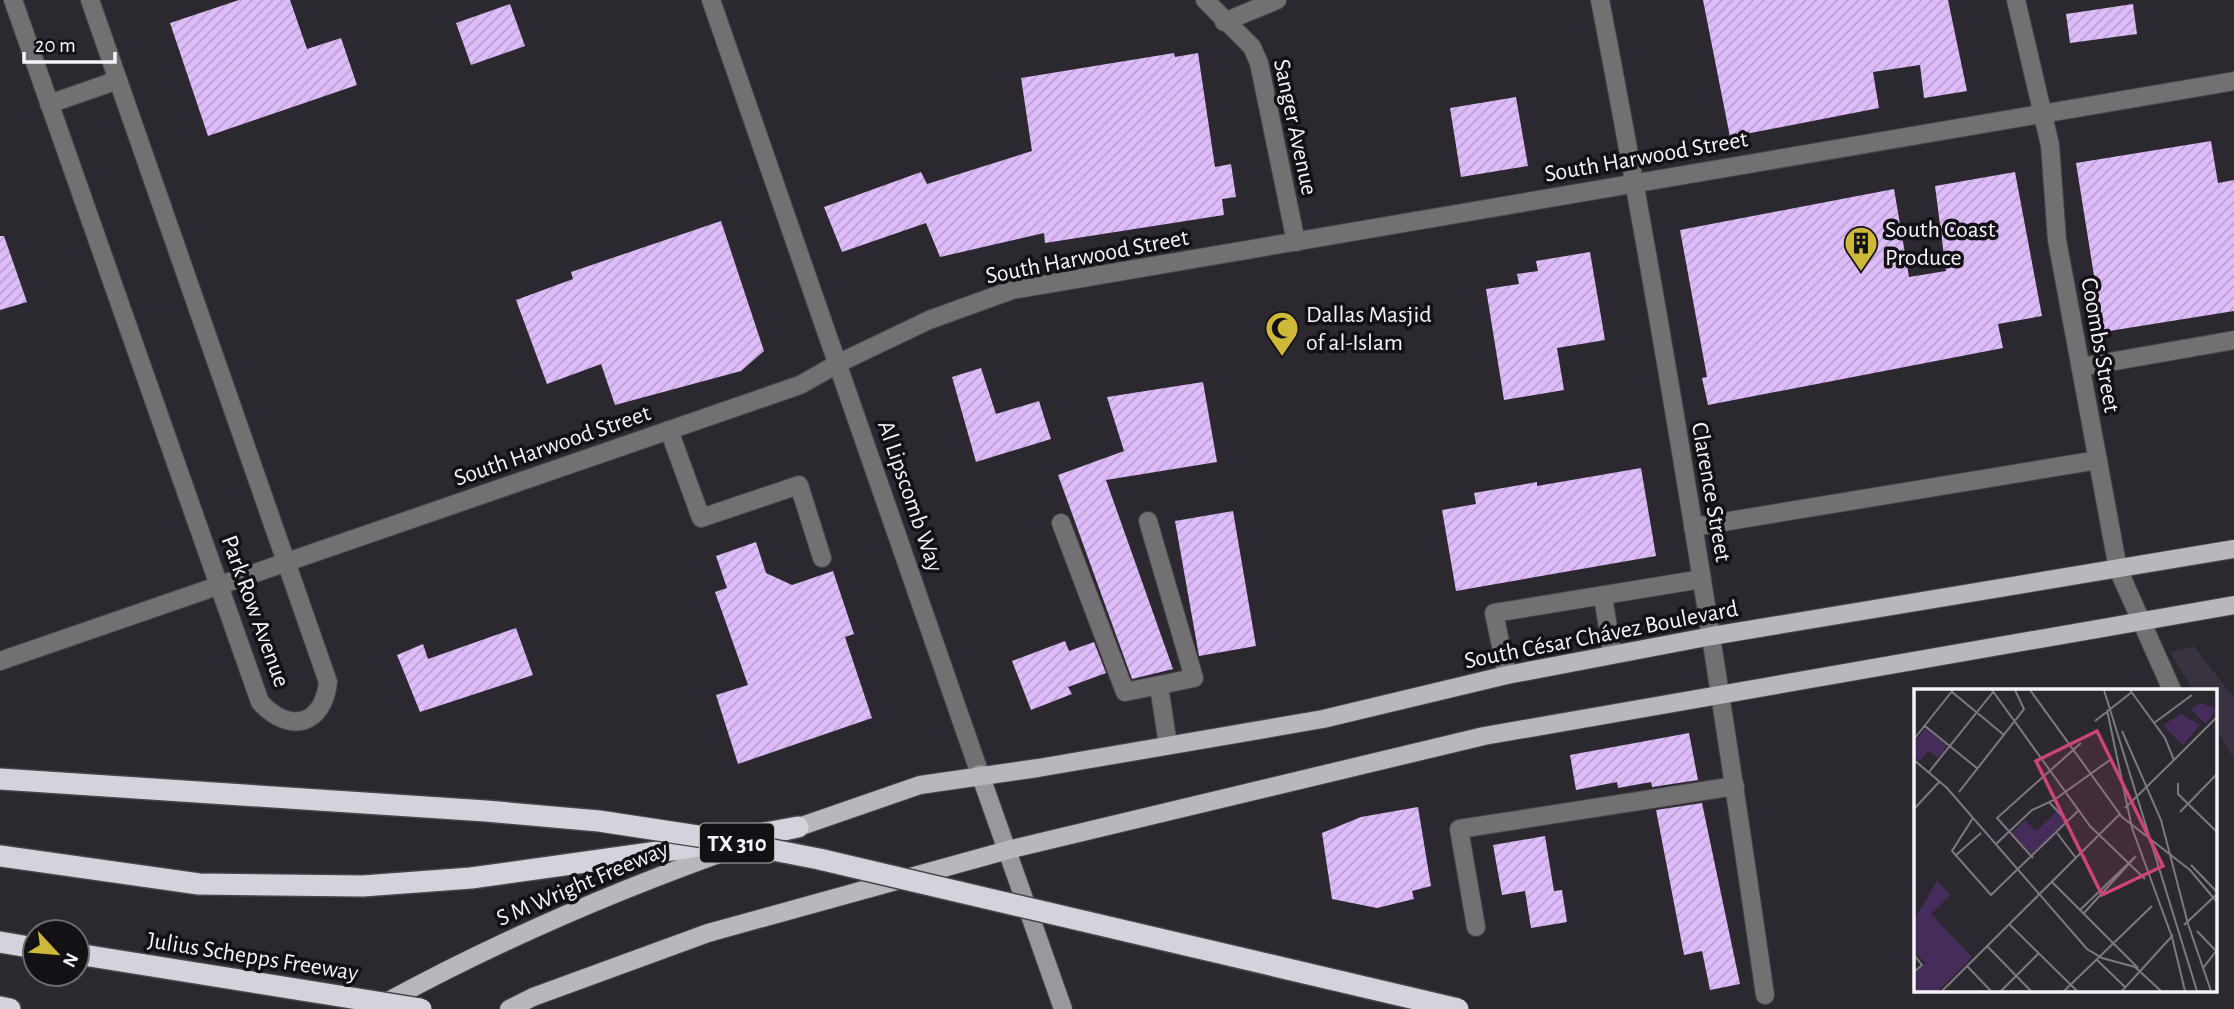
<svg xmlns="http://www.w3.org/2000/svg" width="2234" height="1009" font-family="'Alegreya Sans',sans-serif">
	<defs>
		<pattern id="building-hatch" width="6" height="6" patternUnits="userSpaceOnUse" patternTransform="scale(1.75)"><rect width="6" height="6" fill="#debcfa"/><path d="M-1 1l2-2M0 6l6-6M5 7l2-2" fill="none" stroke="#b99fce"/></pattern>
	</defs>
	<rect width="100%" height="100%" fill="#2c282f"/>
	<!-- built -->
	<path fill="#38323e" d="M2194,646L2234,698V760L2215,727V690H2193L2170,652Z"/>
	<!-- building -->
	<path fill="url(#building-hatch)" d="M239,0H290L307,49L341,38L357,85L208,136L170,23Z
		M1703,0H1948L1967,91L1924,98L1920,65L1873,72L1879,108L1730,137Z
		M510,4L525,46L471,65L456,23Z
		M2133,4L2137,34L2070,43L2066,14Z
		M1174,53L1175,57L1198,53L1215,167L1231,164L1236,197L1222,199L1224,215L1045,243L1044,233L940,257L926,223L842,252L824,207L921,172L927,184L1032,151L1021,78Z
		M1516,97L1528,166L1461,177L1450,108Z
		M2211,141L2218,183L2234,180V311L2103,332L2076,163Z
		M2015,172L2042,316L1998,324L2003,348L1708,405L1702,378L1707,377L1680,230L1894,189L1909,277L1946,271L1935,186Z
		M721,221L764,351L741,371L615,405L601,364L547,384L516,300L573,279L571,272Z
		M0,236H4L27,302L0,310Z
		M1590,252L1605,340L1557,348L1564,390L1504,400L1486,289L1519,284L1517,274L1538,271L1536,261Z
		M981,368L996,414L1039,401L1051,439L976,462L952,377Z
		M1203,382L1217,462L1106,480L1173,669L1132,679L1058,475L1124,451L1107,397Z
		M1641,468L1656,556L1456,591L1442,510L1476,504L1474,493L1537,482V486Z
		M1233,511L1256,646L1199,656L1175,521Z
		M756,542L766,573L792,585L833,571L854,634L845,637L872,718L738,764L716,695L748,685L715,592L727,588L716,556Z
		M516,628L533,675L420,712L397,655L423,644L428,659Z
		M1065,641L1069,651L1094,642L1106,673L1068,687L1072,694L1031,710L1012,661Z
		M1689,733L1698,780L1652,787L1651,782L1618,788L1617,782L1576,790L1570,755Z
		M1702,803L1740,984L1710,990L1702,951L1684,955L1656,810Z
		M1418,807L1431,886L1412,891L1414,899L1377,908L1332,899L1322,833L1361,817Z
		M1545,836L1554,891L1562,890L1567,922L1531,928L1525,891L1502,895L1493,845Z"/>
	<g fill="none" stroke-linecap="round" stroke-linejoin="round">
		<defs>
			<path id="service" d="M49,104L118,80
				M2081,367L2234,340
				M669,430L701,518L799,485L822,558
				M1061,523L1125,692L1194,678L1148,521
				M1693,527L2098,460
				M1603,596L1612,654
				M1507,675L1494,613L1702,579
				M1159,686L1168,745
				M1476,927L1459,829L1735,786"/>
			<path id="minor" d="M13,0L260,702C289,734 323,726 328,682L90,0
				M1205,0L1252,47L1259,63L1296,242
				M1600,0C1664,330 1717,662 1765,995
				M2016,0L2050,145L2057,240L2118,569L2172,690
				M1224,22L1277,0
				M0,661L800,385L839,363"/>
			<path id="tertiary" d="M711,0L980,774
				M839,363L929,320L1012,290L2234,81"/>
			<path id="secondary" d="M980,774L1063,1009"/>
			<path id="primary" d="M787,831L920,785L1038,768L1323,719L1507,675L1712,636L2234,549
				M379,1006C497,941 621,888 747,844
				M509,1009L533,997L708,933L1008,850L1484,736L2234,605"/>
			<path id="motorway" d="M0,856L199,884L363,886L471,878L686,848L798,827
				M0,942L35,948
				M0,1007L10,1009"/>
		</defs>
		<!-- service casing -->
		<use href="#service" stroke="#48454b" stroke-width="20"/>
		<!-- minor casing -->
		<use href="#minor" stroke="#48454b" stroke-width="20"/>
		<!-- tertiary casing -->
		<use href="#tertiary" stroke="#48454b" stroke-width="20"/>
		<!-- secondary casing -->
		<use href="#secondary" stroke="#48454b" stroke-width="20"/>
		<!-- primary casing -->
		<use href="#primary" stroke="#48454b" stroke-width="20"/>
		<!-- motorway casing -->
		<use href="#motorway" stroke="#48454b" stroke-width="24"/>
		<!-- service -->
		<use href="#service" stroke="#727073" stroke-width="18"/>
		<!-- minor -->
		<use href="#minor" stroke="#727073" stroke-width="18"/>
		<!-- tertiary -->
		<use href="#tertiary" stroke="#727073" stroke-width="18"/>
		<!-- secondary -->
		<use href="#secondary" stroke="#9a979d" stroke-width="18"/>
		<!-- primary -->
		<use href="#primary" stroke="#bab6bd" stroke-width="18"/>
		<!-- motorway -->
		<use href="#motorway" stroke="#d6d2db" stroke-width="21"/>
		<defs>
			<path id="motorway-bridge" d="M0,779L486,811L599,821L711,838L819,859L1458,1009
				M77,954L421,1009"/>
		</defs>
		<!-- motorway-bridge casing -->
		<use href="#motorway-bridge" stroke="#48454b" stroke-width="24" stroke-linecap="butt"/>
		<!-- motorway-bridge -->
		<use href="#motorway-bridge" stroke="#d6d2db" stroke-width="21"/>
	</g>
	<!-- icons -->
	<defs>
		<symbol id="building-pin" viewBox="-11 -11 22 30"><path d="M0 17L-7.5 6A9.5 9.5 0 1 1 7.5 6Z" fill="#ceb837" stroke="#131115"/><path d="M-4-6H4V6H1V3H-1V6H-4ZM-2.5-4.3h1.7v1.8h-1.7ZM.8-4.3h1.7v1.8H.8ZM-2.5-1h1.7V.8h-1.7ZM.8-1h1.7V.8H.8Z" fill="#111"/></symbol>
		<symbol id="mosque-pin" viewBox="-11 -11 22 30"><path d="M0 17L-7.5 6A9.5 9.5 0 1 1 7.5 6Z" fill="#ceb837" stroke="#131115"/><path d="M3.5-4.9A6 6 0 1 0 3.5 4.9A5 5 0 1 1 3.5-4.9Z" fill="#111"/></symbol>
	</defs>
	<g fill-rule="evenodd">
		<use href="#building-pin" x="1842" y="224" width="38" height="52"/>
		<use href="#mosque-pin" x="1263" y="309" width="38" height="52"/>
	</g>
	<g text-anchor="middle" stroke-width="7" stroke-linejoin="round" paint-order="stroke">
		<!-- shield labels -->
		<rect fill="#131115" stroke="#b2b0b4" stroke-width="2" x="700" y="823.5" width="74" height="39" rx="5"/>
		<g font-size="23" font-weight="bold" fill="#f6f4f8">
			<text x="737" y="851">TX 310</text>
		</g>
		<!-- street labels -->
		<g font-size="24" fill="#f6f4f8" stroke="#131115">
			<text transform="translate(1296 127) rotate(78)" y="8">Sanger Avenue</text>
			<text transform="translate(1646 156) rotate(-10)" y="8">South Harwood Street</text>
			<text transform="translate(1087 256) rotate(-11)" y="8">South Harwood Street</text>
			<text transform="translate(2101 345) rotate(80)" y="8">Coombs Street</text>
			<text transform="translate(552 445) rotate(-19)" y="8">South Harwood Street</text>
			<text transform="translate(1712 492) rotate(80)" y="8">Clarence Street</text>
			<text transform="translate(911 496) rotate(71)" y="8">Al Lipscomb Way</text>
			<text transform="translate(256 611) rotate(70)" y="8">Park Row Avenue</text>
			<text transform="translate(1601 634) rotate(-11)" y="8">South César Chávez Boulevard</text>
			<text transform="translate(582 883) rotate(-23)" y="8">S M Wright Freeway</text>
			<text transform="translate(253 956) rotate(9)" y="8">Julius Schepps Freeway</text>
		</g>
		<!-- poi labels -->
		<g font-size="24" fill="#f6f4f8" stroke="#131115" text-anchor="start">
			<text x="1885" y="237">South Coast<tspan x="1885" dy="28">Produce</tspan></text>
			<text x="1306" y="322">Dallas Masjid<tspan x="1306" dy="28">of al-Islam</tspan></text>
		</g>
	</g>
	<!-- overview -->
	<g transform="translate(1914 689)">
		<rect width="303" height="303" fill="#2c282f"/>
		<path d="M287,14L303,20L292,35L276,20ZM267,25L286,36L269,56L249,36ZM12,39L33,57L24,69L14,62L6,72L0,67V54ZM143,122L153,132L118,165L98,144L111,131L122,142ZM23,192L36,206L17,225L58,268L24,302H2L0,286L11,274L0,262V231Z" fill="#462c5a"/>
		<path fill="none" stroke="#7d7a7f" stroke-width="2" d="M78,1L176,137L231,190M116,1L208,128L276,181L303,213M190,1L283,302M38,3L90,46M193,21L218,139L258,248M181,32L218,3M240,34L278,6M11,37L64,80M208,42L247,131L274,235M0,50L39,1M0,71L33,99L173,260L188,269L221,278L247,302M260,71L303,28M15,83L79,3M264,94V105L303,143M45,103L110,20L101,1M135,113L153,132M211,119L260,71L251,49L216,1M0,120L26,92M266,123L303,85M59,129L38,162L77,206L165,121M143,144L162,169M82,155L118,121L140,111L196,71M41,167L67,144M119,169L83,129L167,54M277,176L303,203M137,192L224,279M166,221L222,167L170,224M95,235L163,302M274,235L297,302M270,236L302,206M283,242L303,263M258,248L271,302M73,257L117,302M0,266L8,276L0,283M182,270L212,299M53,277L77,302M289,279L303,261M28,302L206,125M87,302L125,264M150,302L238,217M208,302L259,246"/>
		<path fill="#cc447a" fill-opacity="0.15" stroke="#cc447a" stroke-width="3.5" d="M183,42L249,177L188,206L122,72Z"/>
		<rect width="303" height="303" fill="none" stroke="#f6f4f8" stroke-width="3.5"/>
	</g>
	<!-- north arrow -->
	<g transform="translate(56 953) rotate(116)"><circle r="33" fill="#131115" stroke="#6e6c70" stroke-width="2"/>
	<path d="M0-5L12 26L0 18L-12 26Z" fill="#ceb837"/>
	<text y="-10" font-size="19" font-weight="bold" text-anchor="middle" fill="#f6f4f8">N</text>
	</g>
	<!-- scale -->
	<path d="M24 52v10h91v-10" fill="none" stroke="#f6f4f8" stroke-width="3.5"/>
	<text x="35" y="52" font-size="21" fill="#f6f4f8" stroke="#131115" stroke-width="5" paint-order="stroke">20 m</text>
</svg>
